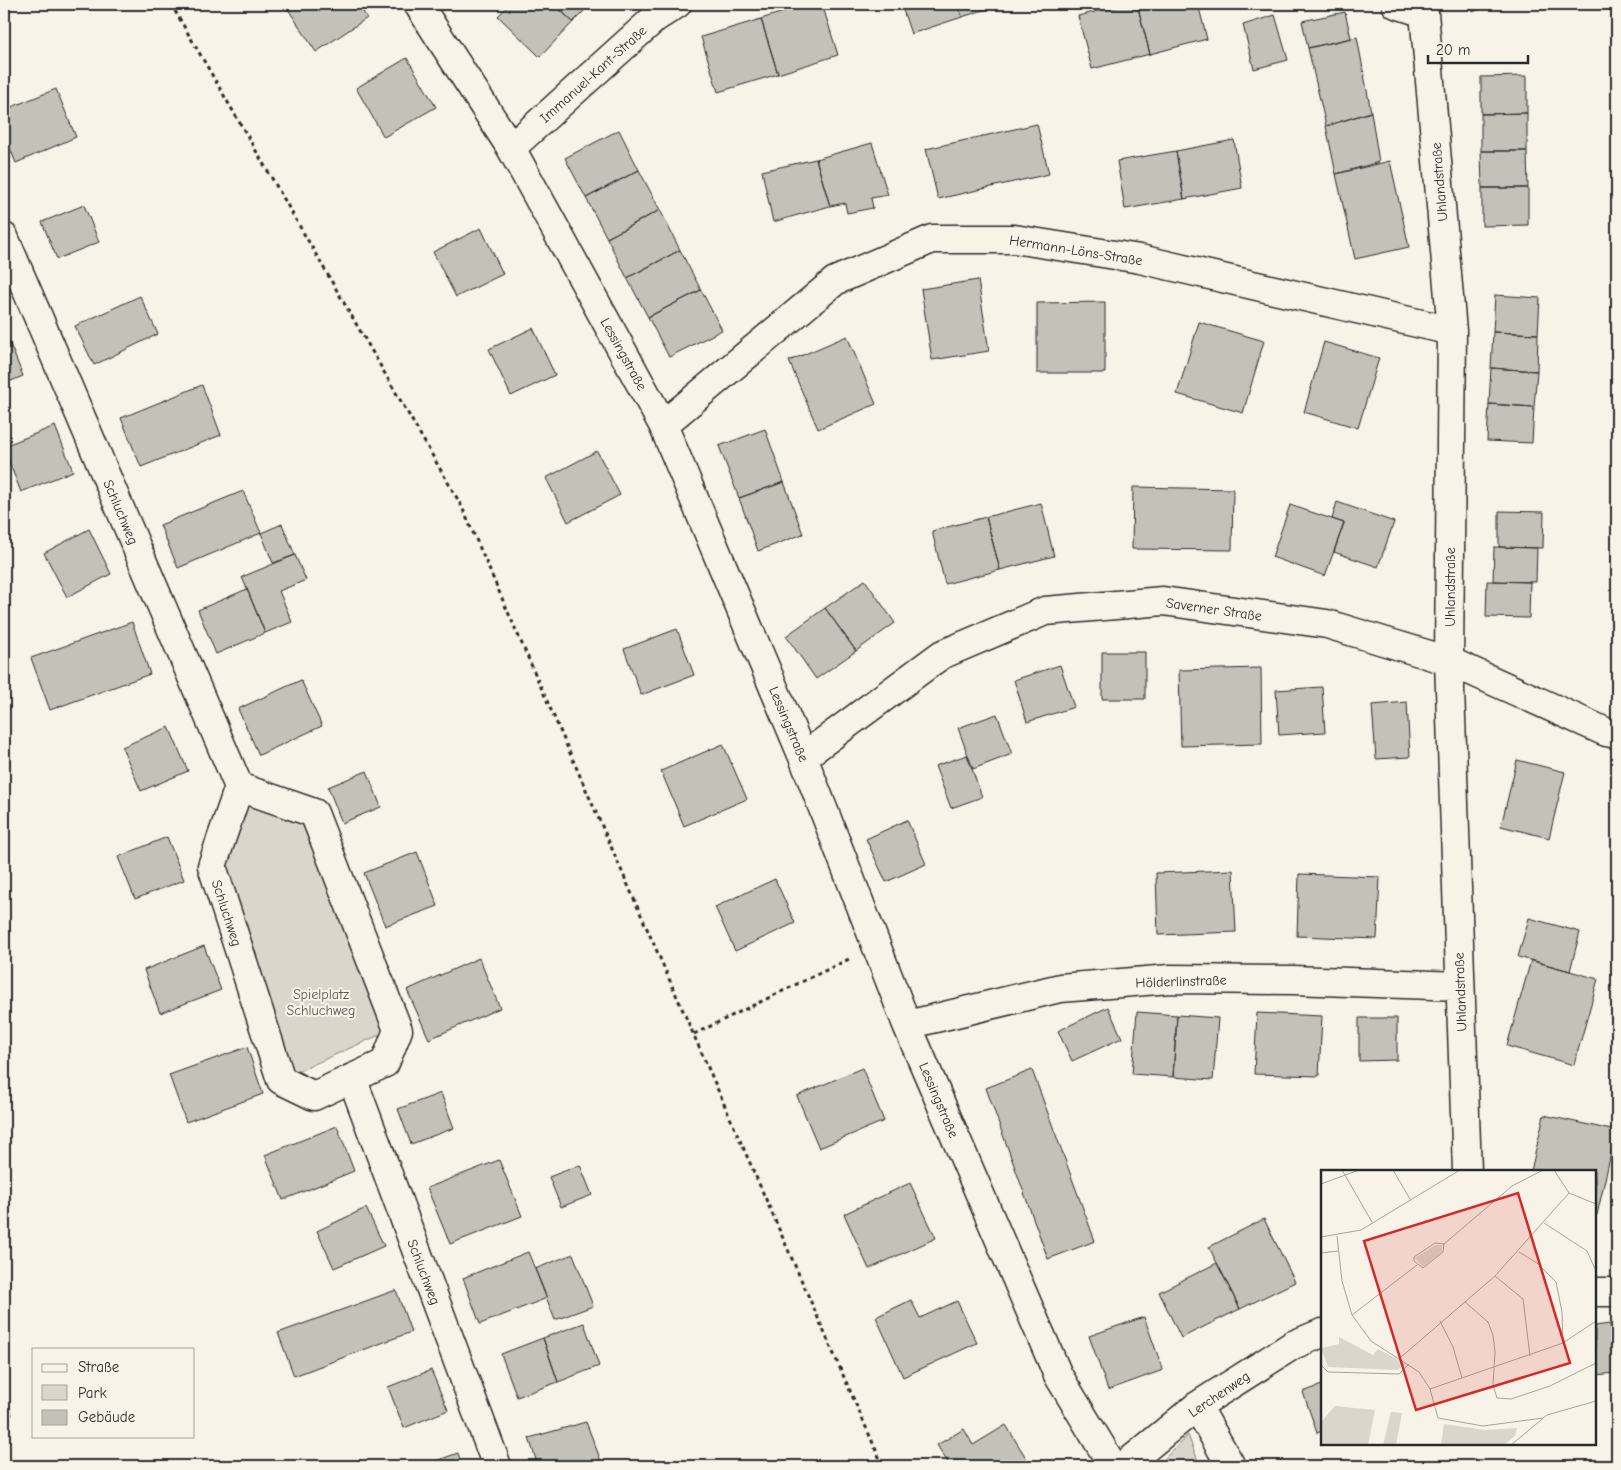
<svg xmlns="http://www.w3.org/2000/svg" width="1621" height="1470" font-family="'Comic Neue',sans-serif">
	<rect width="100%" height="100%" fill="#f7f3e8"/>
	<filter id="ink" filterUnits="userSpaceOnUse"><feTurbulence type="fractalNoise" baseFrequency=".02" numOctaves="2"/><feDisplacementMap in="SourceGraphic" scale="10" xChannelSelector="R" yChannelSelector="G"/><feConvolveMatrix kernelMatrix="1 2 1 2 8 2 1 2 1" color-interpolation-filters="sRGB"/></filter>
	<g filter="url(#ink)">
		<!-- green -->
		<path fill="#dad6cc" stroke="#82807c" d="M246,803L309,827L386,1032L292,1074L226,869Z
			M1188,1435L1200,1466H1157Z"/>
		<!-- building -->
		<path fill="#c4c1b9" stroke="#2b2b2b" d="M290,4H358L367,18L316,52L286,6Z
			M510,4H554L573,22L540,57L498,16Z
			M554,4H591L573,22Z
			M809,4H822L838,55L778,74L761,19Z
			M901,4H958L962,17L911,34Z
			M958,4H1002L962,17Z
			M1127,4H1137L1150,54L1092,69L1078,16Z
			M1137,4H1198L1207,39L1150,54Z
			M1469,4H1492L1473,12Z
			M1345,12L1351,38L1308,48L1302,21Z
			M1275,15L1288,60L1254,69L1243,25Z
			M761,19L778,74L718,92L701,37Z
			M1357,37L1371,112L1326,126L1308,48Z
			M407,58L436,107L384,137L356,88Z
			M1527,76V113L1481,114V77Z
			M56,89L76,137L16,163L4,134V110Z
			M1371,112L1379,162L1336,174L1326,126Z
			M1527,113V151H1481V114Z
			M1037,124L1049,174L938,199L926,149Z
			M619,130L639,170L586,198L565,158Z
			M1234,140L1242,188L1184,199L1176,151Z
			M872,143L888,195L871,198L873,208L847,213L845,203L830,206L816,159Z
			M1176,151L1184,199L1125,209L1117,161Z
			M1481,151H1527L1528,188H1482Z
			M816,159L830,206L773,222L762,171Z
			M1390,161L1409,247L1355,259L1336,174Z
			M639,170L660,210L607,238L586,198Z
			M1482,188H1528V225L1482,226Z
			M84,205L99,242L57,259L42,222Z
			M660,210L680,250L627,278L607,238Z
			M481,228L503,274L456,297L433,252Z
			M680,250L701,290L648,317L627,278Z
			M978,280L989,351L932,360L921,289Z
			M701,290L722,330L669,357L648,317Z
			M1495,295L1540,298L1538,334L1493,332Z
			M140,296L158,334L94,365L75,326Z
			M1105,302V373H1037V303Z
			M1199,322L1264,341L1243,413L1177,394Z
			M533,328L555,375L511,396L489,349Z
			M1493,332L1538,334L1537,371L1491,368Z
			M6,334L23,376L4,384V335Z
			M847,336L876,404L818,429L789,361Z
			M1324,342L1379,358L1358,428L1304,412Z
			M1491,368L1537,371L1534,407L1489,404Z
			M202,385L221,435L141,467L121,418Z
			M1489,404L1534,407L1532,443L1487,441Z
			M55,426L73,471L21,492L4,449V446Z
			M765,429L784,482L739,498L719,446Z
			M597,451L620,495L568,522L546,478Z
			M784,482L803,534L758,551L739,498Z
			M1133,487L1233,489L1232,550L1132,549Z
			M243,491L261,533L178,568L160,525Z
			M1337,502L1394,522L1378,567L1334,552L1344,523L1332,519Z
			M1041,503L1054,556L1000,570L986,517Z
			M1290,505L1344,523L1325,576L1272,557Z
			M1499,511L1544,512L1543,548L1499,547Z
			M986,517L1000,570L945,584L932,531Z
			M282,524L295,555L273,563L261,533Z
			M89,529L111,574L67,597L44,553Z
			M1494,547L1537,548L1536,582L1493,581Z
			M295,555L306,580L279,591L292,622L265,633L242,577Z
			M865,580L895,623L856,651L825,608Z
			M1487,581L1530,582L1529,618L1486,617Z
			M247,589L265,633L216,654L198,610Z
			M825,608L856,651L816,679L786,636Z
			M132,622L150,674L50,710L31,658Z
			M677,629L694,675L641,695L624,649Z
			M1102,652H1145V699H1102Z
			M1060,665L1074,707L1027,722L1014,680Z
			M1261,668L1262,744L1181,746L1179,670Z
			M301,680L322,726L259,755L238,709Z
			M1322,687L1325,732L1279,735L1276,690Z
			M1407,702L1410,757L1376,759L1372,705Z
			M997,714L1012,754L973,769L958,728Z
			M169,727L188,771L141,791L122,747Z
			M723,744L747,799L684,826L661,771Z
			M967,755L982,797L951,808L935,766Z
			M1517,760L1565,772L1549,838L1501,826Z
			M367,771L381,807L342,823L328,787Z
			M907,820L926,864L886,882L866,839Z
			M167,837L184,880L135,899L118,857Z
			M417,852L438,906L385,926L364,873Z
			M1233,870L1236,932L1158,935L1156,873Z
			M1299,874L1380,877L1377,939L1297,936Z
			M775,879L795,923L735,951L715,907Z
			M1529,918L1580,932L1570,971L1518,957Z
			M204,946L221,990L160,1013L144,970Z
			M479,958L500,1008L429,1039L407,990Z
			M1531,960L1598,979L1574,1065L1507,1046Z
			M1108,1007L1122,1038L1072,1061L1058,1031Z
			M1137,1012L1177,1015L1173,1077L1132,1074Z
			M1257,1013L1322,1016L1319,1076L1254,1074Z
			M1177,1015L1218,1018L1213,1080L1173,1077Z
			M1359,1018H1397V1060L1359,1061Z
			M247,1047L263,1094L186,1122L169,1075Z
			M862,1068L884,1121L819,1148L797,1096Z
			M1032,1070L1095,1241L1048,1259L986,1088Z
			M441,1093L454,1128L411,1144L398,1109Z
			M1544,1115L1616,1131L1597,1215L1595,1214V1171H1531Z
			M337,1126L354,1171L283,1200L265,1155Z
			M499,1160L522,1216L450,1244L427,1188Z
			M580,1165L592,1195L561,1207L549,1177Z
			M910,1183L936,1238L869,1269L844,1214Z
			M366,1208L384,1246L334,1268L317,1231Z
			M1264,1219L1295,1282L1240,1309L1209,1247Z
			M528,1252L547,1298L480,1324L463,1278Z
			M573,1254L593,1306L555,1320L535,1269Z
			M1217,1263L1240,1309L1181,1338L1159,1292Z
			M396,1290L411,1332L294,1376L278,1333Z
			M911,1300L920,1318L957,1301L977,1343L903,1377L876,1317Z
			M1144,1317L1163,1370L1108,1390L1089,1336Z
			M584,1323L599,1366L558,1382L543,1338Z
			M1610,1324L1616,1373L1595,1375V1326Z
			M543,1338L558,1382L517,1397L501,1354Z
			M431,1370L448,1410L404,1428L388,1387Z
			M1322,1385V1431L1317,1433L1303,1392Z
			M4,1393H6L12,1415L4,1417Z
			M586,1422L601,1461L585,1466H538L529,1438Z
			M1006,1425L1031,1466H950L937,1445L964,1429L973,1445Z
			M458,1453L462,1466H422Z"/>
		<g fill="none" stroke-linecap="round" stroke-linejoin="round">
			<defs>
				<path id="minor" d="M418,4L511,148L663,425L803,757L907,1025L1058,1375L1113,1466
					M1396,4L1424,13
					M1422,4L1424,13L1452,331L1449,661L1467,1171
					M511,148L655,18L677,4
					M4,237L239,787L212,866L281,1080L314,1096L385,1063L398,1030L314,813L239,787
					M663,425L835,281L932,239H1014L1140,259L1452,331
					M803,757L941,655L1045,611L1163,601L1327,624L1449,661L1606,732L1617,734
					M907,1025L1060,988L1170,979L1293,980L1460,986
					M352,1078L497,1466
					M1595,1292H1617
					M1197,1406L1231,1466
					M1124,1466L1197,1406L1293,1345L1322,1333"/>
			</defs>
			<!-- minor casing -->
			<use href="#minor" stroke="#2b2b2b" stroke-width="31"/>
			<!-- path -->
			<path stroke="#2b2b2b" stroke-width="3" stroke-dasharray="4 4" stroke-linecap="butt" d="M171,4L461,505L883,1466
				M694,1034L849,959"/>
			<!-- minor -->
			<use href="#minor" stroke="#f7f3e8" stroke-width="28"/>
		</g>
	</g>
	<g text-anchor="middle" stroke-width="4" stroke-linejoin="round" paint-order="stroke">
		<!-- street labels -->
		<g font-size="14" fill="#2b2b2b" stroke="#f7f3e8">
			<text transform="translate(593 74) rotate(-42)" y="5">Immanuel-Kant-Straße</text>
			<text transform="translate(1439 182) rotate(-95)" y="5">Uhlandstraße</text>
			<text transform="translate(1076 250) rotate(9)" y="5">Hermann-Löns-Straße</text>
			<text transform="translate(624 354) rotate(61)" y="5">Lessingstraße</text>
			<text transform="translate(121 512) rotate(67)" y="5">Schluchweg</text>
			<text transform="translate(1450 587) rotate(-90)" y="5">Uhlandstraße</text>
			<text transform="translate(1214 609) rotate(8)" y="5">Saverner Straße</text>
			<text transform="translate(789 724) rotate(67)" y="5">Lessingstraße</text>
			<text transform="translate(227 913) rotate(72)" y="5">Schluchweg</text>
			<text transform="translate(1181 981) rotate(-2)" y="5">Hölderlinstraße</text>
			<text transform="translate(1460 992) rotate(-92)" y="5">Uhlandstraße</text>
			<text transform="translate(939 1100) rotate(67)" y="5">Lessingstraße</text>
			<text transform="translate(424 1272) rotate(69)" y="5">Schluchweg</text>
			<text transform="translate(1219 1394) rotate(-34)" y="5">Lerchenweg</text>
		</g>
		<!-- park labels -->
		<g font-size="14" fill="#575653" stroke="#f7f3e8">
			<text x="321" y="999">Spielplatz<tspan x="321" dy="16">Schluchweg</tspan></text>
		</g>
	</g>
	<!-- overview -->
	<g transform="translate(1321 1170)">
		<rect width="275" height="275" fill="#f7f3e8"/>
		<path d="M114,75H121V82L102,97L94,88ZM18,167L52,185L57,179L85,194L76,200L7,197L0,178L18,174ZM14,236L54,240L47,275H0V252ZM70,242L81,243L75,275H62ZM123,254L164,260L196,258L194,266L183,275H120Z" fill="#dad6cc"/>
		<path fill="none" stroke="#a5a39c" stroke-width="1" d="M21,0L51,52M72,0L89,29M233,0L248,23L275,34M0,14L38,0M223,53L266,81L275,101M16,66L21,111L31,145L50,171L98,202L109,219L117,248L162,256L222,248M0,67L40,60L139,0M123,74L122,82L102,98L93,91V87L114,73L123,74L191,16L222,0M198,82L216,93L235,112L241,142L242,173M0,83L17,81M174,106L202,129L209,186M144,132L167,152L172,165L174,182L172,215L176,228L190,229L229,216L275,193M31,145L96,95M119,151L132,177L141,208M79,188L174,106L248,23M0,195L7,202L78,204L88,194M109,219L242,173L275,151M190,275L226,245L275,231"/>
		<path fill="#d62828" fill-opacity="0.15" stroke="#d62828" stroke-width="2.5" d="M197,23L249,193L95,240L43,71Z"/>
		<rect width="275" height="275" fill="none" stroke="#2b2b2b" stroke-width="2.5"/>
	</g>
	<!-- margin -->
	<rect width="1621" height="1470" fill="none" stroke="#f7f3e8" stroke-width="20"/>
	<rect x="10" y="10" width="1601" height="1450" fill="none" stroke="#2b2b2b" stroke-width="2" filter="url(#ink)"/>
	<!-- legend -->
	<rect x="32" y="1348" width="162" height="90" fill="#f7f3e8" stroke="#a5a39c"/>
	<rect x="42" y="1364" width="25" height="8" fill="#f7f3e8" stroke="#a5a39c"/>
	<text x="78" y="1372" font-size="15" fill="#2b2b2b">Straße</text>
	<rect x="42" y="1385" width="25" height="15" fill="#dad6cc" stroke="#a5a39c"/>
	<text x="78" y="1398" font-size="15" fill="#2b2b2b">Park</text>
	<rect x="42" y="1410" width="25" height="15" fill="#c4c1b9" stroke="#a5a39c"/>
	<text x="78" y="1422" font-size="15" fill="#2b2b2b">Gebäude</text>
	<!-- scale -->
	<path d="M1428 55v8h100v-8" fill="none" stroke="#2b2b2b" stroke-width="2.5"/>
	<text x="1436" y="55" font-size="15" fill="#2b2b2b" stroke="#f7f3e8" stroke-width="4" paint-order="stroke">20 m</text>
</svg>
